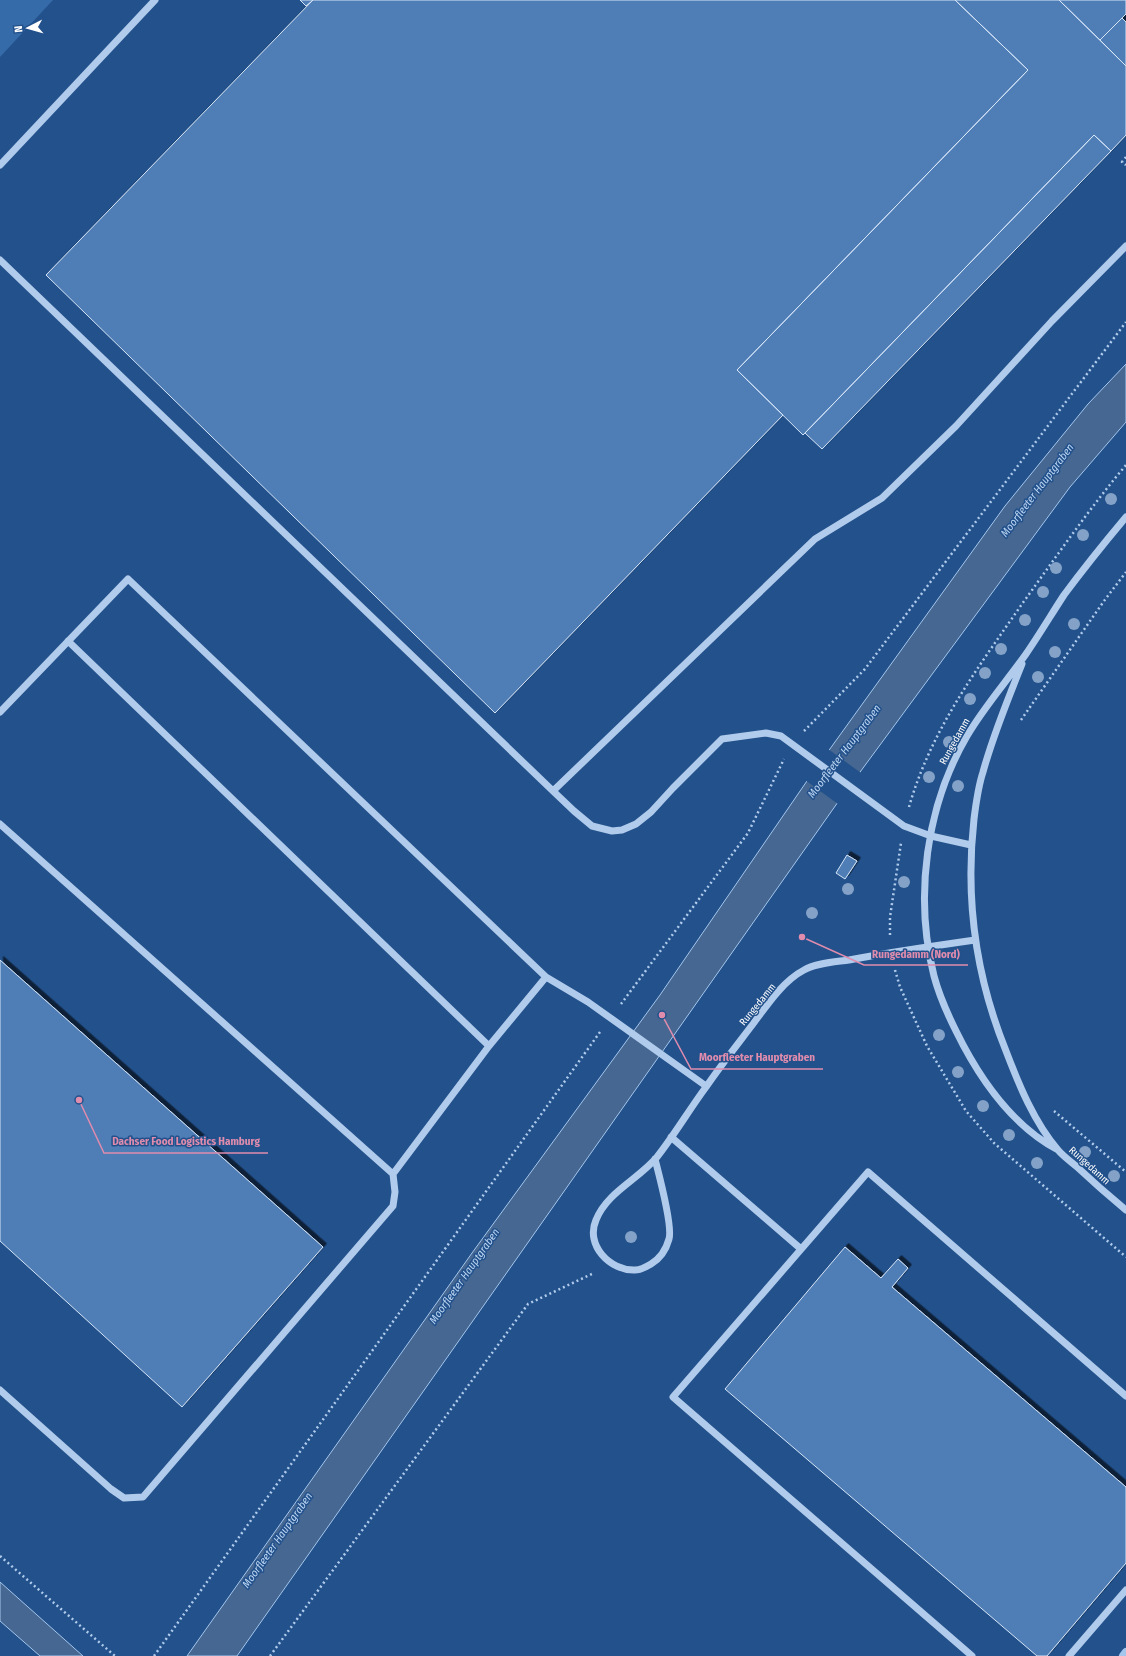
<svg xmlns="http://www.w3.org/2000/svg" width="1126" height="1656" font-family="'Fira Sans Condensed',sans-serif">
	<defs>
		<filter id="shadow"><feDropShadow dx="3.5" dy="-3.5" stdDeviation="0" flood-color="#0009"/></filter>
	</defs>
	<rect width="100%" height="100%" fill="#22518c"/>
	<!-- green -->
	<path fill="#366ba9" d="M0,0H53L0,57Z"/>
	<!-- water -->
	<path fill="#466791" stroke="#a4c6ec" d="M1126,364V422L1070,487L838,802L237,1656H187L472,1253L660,995L809,778L1005,506L1088,404Z
		M0,1582L83,1656H40L0,1621Z"/>
	<!-- pier -->
	<path fill="#22518c" d="M828,749L861,773L838,804L805,780Z"/>
	<g fill="none" stroke-linecap="round" stroke-linejoin="round">
		<!-- stream -->
		<path stroke="#a4c6ec" stroke-width="8" d="M1123,1656L1126,1652"/>
	</g>
	<!-- building -->
	<path fill="#4f7db5" stroke="#d5e5f8" filter="url(#shadow)" d="M300,0H313L306,6Z
		M313,0H955L1028,70L737,370L783,415L495,713L46,275Z
		M955,0H1059L1126,66V135L1111,151L1094,135L803,435L737,370L1028,70Z
		M1059,0H1126V14L1100,40Z
		M1122,18L1126,22V66L1100,40Z
		M1094,135L1111,151L822,449L805,433Z
		M847,855L857,861L845,879L836,873Z
		M0,960L323,1247L182,1407L0,1241Z
		M845,1247L881,1278L898,1259L908,1268L892,1287L1126,1487V1563L1047,1656H1037L725,1389Z"/>
	<g fill="none" stroke-linecap="round" stroke-linejoin="round">
		<!-- path -->
		<path stroke="#b0cbeb" stroke-width="2.5" stroke-dasharray="2 3" stroke-linecap="butt" d="M1126,157L1122,162L1126,165
			M1021,720L1104,601L1126,572
			M804,731L865,669L1126,322
			M909,807C931,730 977,669 1022,604C1056,557 1089,509 1126,465
			M890,935V917L901,843
			M895,970L900,987L927,1046L966,1111L994,1143L1126,1257
			M621,1004L748,833L784,759
			M1054,1111L1126,1172
			M0,1556L115,1656
			M154,1656L600,1032
			M270,1656L528,1304L594,1273"/>
		<!-- minor -->
		<path stroke="#b0cbeb" stroke-width="7" d="M0,165L155,0
			M0,260L553,791L574,811L592,826L612,831L622,830L636,824L651,812L673,788L722,739L766,733L781,736L904,826L931,836L971,845
			M68,641L489,1046L393,1174
			M1022,664C1008,699 993,735 983,772C978,787 976,803 974,819C965,899 976,977 1006,1051C1019,1085 1034,1122 1058,1150C1063,1156 1070,1161 1076,1166C1092,1181 1109,1196 1126,1210
			M0,712L128,579L546,977L588,1002L706,1086
			M553,791L815,539L882,498L956,426L1052,321L1126,246
			M0,824L393,1174L395,1192L393,1206L143,1497L124,1498L111,1489L0,1390
			M489,1046L546,977
			M671,1137L801,1249
			M1058,1150C1011,1125 979,1078 956,1031C947,1013 939,995 934,976C914,897 926,806 967,736C984,707 1007,681 1026,654C1039,635 1051,615 1064,595C1084,568 1105,542 1126,517
			M655,1159C659,1175 673,1226 669,1239C666,1250 661,1258 651,1264C646,1267 641,1270 635,1270C610,1271 585,1245 596,1220C607,1192 639,1179 657,1157C675,1134 689,1110 706,1087C721,1065 737,1045 753,1024C767,1005 783,981 804,970C816,963 835,962 849,960C891,952 933,946 975,940
			M972,1656L673,1397L868,1172L1126,1396
			M1069,1656L1126,1590"/>
	</g>
	<!-- trees -->
	<g fill="#84a2c7">
		<circle cx="1111" cy="499" r="6"/>
		<circle cx="1083" cy="535" r="6"/>
		<circle cx="1056" cy="568" r="6"/>
		<circle cx="1043" cy="592" r="6"/>
		<circle cx="1025" cy="620" r="6"/>
		<circle cx="1074" cy="624" r="6"/>
		<circle cx="1001" cy="649" r="6"/>
		<circle cx="1055" cy="652" r="6"/>
		<circle cx="985" cy="673" r="6"/>
		<circle cx="1038" cy="677" r="6"/>
		<circle cx="970" cy="699" r="6"/>
		<circle cx="949" cy="742" r="6"/>
		<circle cx="929" cy="777" r="6"/>
		<circle cx="958" cy="786" r="6"/>
		<circle cx="904" cy="882" r="6"/>
		<circle cx="848" cy="889" r="6"/>
		<circle cx="812" cy="913" r="6"/>
		<circle cx="939" cy="1035" r="6"/>
		<circle cx="958" cy="1072" r="6"/>
		<circle cx="983" cy="1106" r="6"/>
		<circle cx="1009" cy="1135" r="6"/>
		<circle cx="1085" cy="1152" r="6"/>
		<circle cx="1037" cy="1163" r="6"/>
		<circle cx="1114" cy="1176" r="6"/>
		<circle cx="631" cy="1237" r="6"/>
	</g>
	<g text-anchor="middle" stroke-width="3" stroke-linejoin="round" paint-order="stroke">
		<!-- street labels -->
		<g font-size="10" fill="#fff" stroke="#22518c">
			<text transform="translate(954 741) rotate(-61)" y="4">Rungedamm</text>
			<text transform="translate(757 1004) rotate(-51)" y="4">Rungedamm</text>
			<text transform="translate(1090 1165) rotate(42)" y="4">Rungedamm</text>
		</g>
		<!-- water labels -->
		<g font-size="11" font-style="italic" fill="#bcd5f2" stroke="#22518c">
			<text transform="translate(1037 490) rotate(-53)" y="4">Moorfleeter Hauptgraben</text>
			<text transform="translate(844 751) rotate(-53)" y="4">Moorfleeter Hauptgraben</text>
			<text transform="translate(464 1276) rotate(-55)" y="4">Moorfleeter Hauptgraben</text>
			<text transform="translate(277 1540) rotate(-55)" y="4">Moorfleeter Hauptgraben</text>
		</g>
	</g>
	<!-- callouts -->
	<path fill="none" stroke="#e08cad" stroke-width="1.5" d="M802 937L864 965H968M662 1015L691 1069H823M79 1100L104 1153H268"/>
	<g fill="#e08cad" stroke="#22518c" stroke-width="1.5">
		<circle cx="802" cy="937" r="4"/>
		<circle cx="662" cy="1015" r="4"/>
		<circle cx="79" cy="1100" r="4"/>
	</g>
	<g font-size="11" text-anchor="middle" font-weight="bold" fill="#e08cad" stroke="#22518c" stroke-width="3" stroke-linejoin="round" paint-order="stroke">
		<text x="916" y="958">Rungedamm (Nord)</text>
		<text x="757" y="1061">Moorfleeter Hauptgraben</text>
		<text x="186" y="1145">Dachser Food Logistics Hamburg</text>
	</g>
	<!-- north arrow -->
	<g transform="translate(28 28) rotate(264)" stroke="#22518c" stroke-width="3" paint-order="stroke">
	<path d="M0-3L7 15L0 10L-7 15Z" fill="#ffffff"/>
	<text y="-6" font-size="11" font-weight="bold" text-anchor="middle" fill="#ffffff">N</text>
	</g>
</svg>
